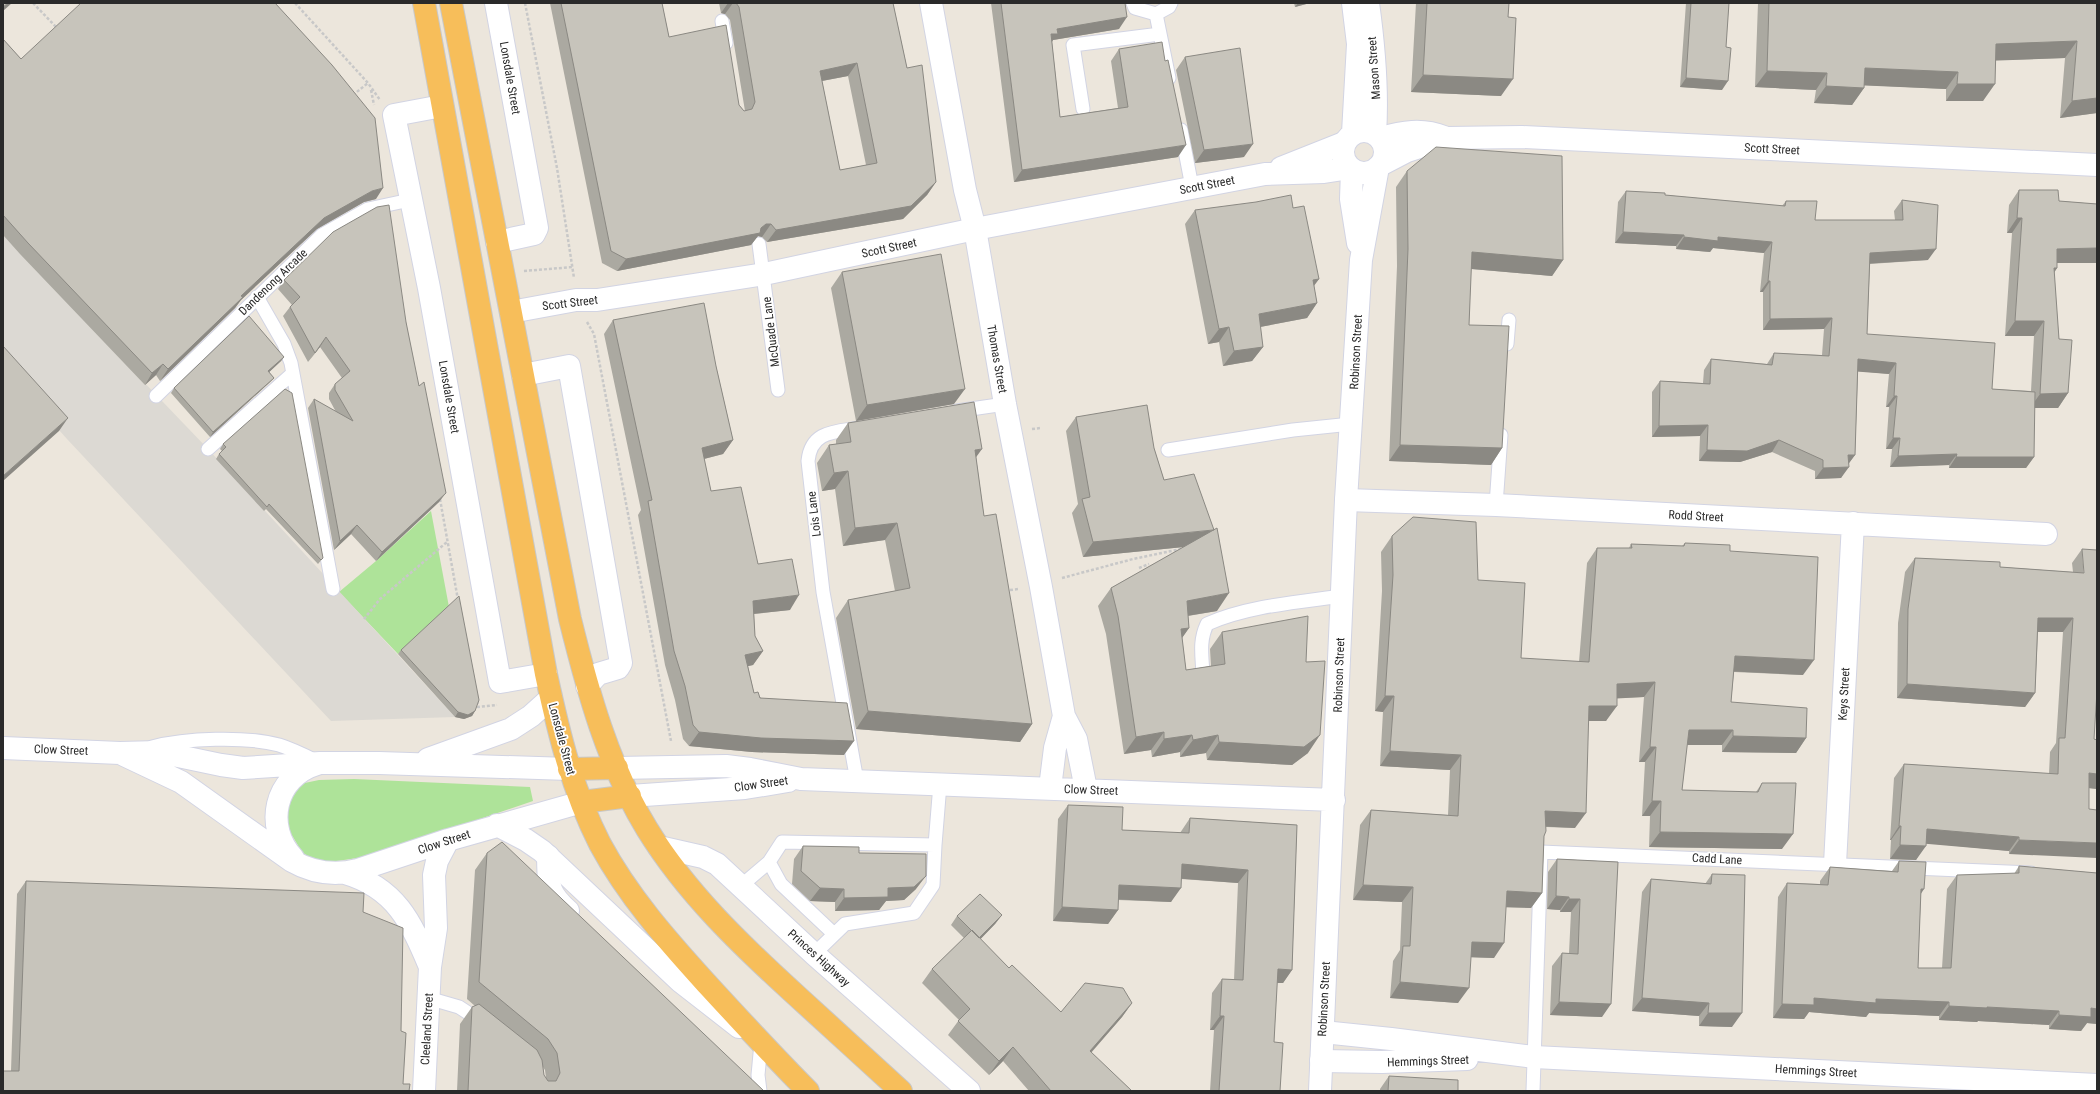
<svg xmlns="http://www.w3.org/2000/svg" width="2100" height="1094" font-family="'Roboto Condensed',sans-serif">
	<rect width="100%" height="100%" fill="#ece6dc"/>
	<!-- green -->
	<path fill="#aee399" d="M431,511L449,607L398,654L339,592L376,561Z
		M354,779L530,787L533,801L371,856L330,862L310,858L302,852L287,827V803L300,784L319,780Z"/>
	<!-- plaza -->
	<path fill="#dcd9d3" d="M3,235L208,449L455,717L331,721L67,439L3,367Z"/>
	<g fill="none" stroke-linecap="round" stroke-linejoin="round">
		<defs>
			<path id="service" d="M1133,3L1135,8L1156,14L1169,7L1171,3
				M1156,14L1169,78
				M722,21L726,43
				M1083,109L1073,45L1160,34
				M1181,130L1192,187
				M759,244L778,390
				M257,297L284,344L291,363L333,589
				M1507,344L1509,320
				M156,396L322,235L368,209L410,200
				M957,411L1005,404
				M208,449L293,373
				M1168,450L1293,430L1351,424
				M1496,505L1501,435
				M1203,674C1202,655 1199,641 1207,624C1247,606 1299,602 1342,596
				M152,747C186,738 245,736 279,745C292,749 304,755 316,761
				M857,781L823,592L808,461C811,431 834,432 859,428
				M769,862L781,884L834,934
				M742,885L769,862L782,842L935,845L940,784
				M814,954L845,924L914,913L933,885L935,845
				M428,998L459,1007L482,1022
				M760,1091L758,1075L761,1043
				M1533,1091L1541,852L2031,873"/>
			<path id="minor" d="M496,3L537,228L534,234L497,242
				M442,106L394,115L429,288L500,682L546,674
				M1380,138C1402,132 1422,128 1444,137
				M1382,164L1407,151L1447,138L1522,137L2097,165
				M1281,168L1344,143
				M511,312L576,300H597L764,274L975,229L1265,174L1324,172L1350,168
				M523,375L569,366L621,663L618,668L598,674L587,686
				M1346,500L1496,505L2046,534
				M659,847L703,857L717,864L814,954L969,1091
				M548,856C549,885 546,891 568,911
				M1835,864L1853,523
				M1323,1032L1391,1039L1534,1057L2097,1085
				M1321,1061L1382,1062L1467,1059"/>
			<path id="tertiary" d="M931,3L965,190L975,229L1005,404L1041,587L1064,716L1076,739L1086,789
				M1353,3L1358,44L1353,133
				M1368,3C1374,46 1378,90 1375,134
				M1343 152a21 21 0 1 1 42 0a21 21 0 1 1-42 0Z
				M1352,169L1351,199L1358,243
				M617,768L726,766L750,769L801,779L1334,800
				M1050,788L1055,748L1064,716
				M630,796L745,788L788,781
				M1320,1091L1346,500L1361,260L1378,167"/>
			<path id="secondary" d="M3,748L120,753L159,752L221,765L243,768L320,763H379L569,769
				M124,755L181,782L292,861C313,873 334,876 358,870L448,840L582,802
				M428,759L511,729L531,716L551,698
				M497,825L526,840L542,851L680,981L739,1027
				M293,858C264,827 274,777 317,764
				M345,873C396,888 411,922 430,967
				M424,1091L430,967L436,928L434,875L437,861L448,840"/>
			<path id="trunk" d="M424,3L546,674C559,734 572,789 600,844C628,896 667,940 706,983C740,1020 773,1056 808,1091
				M451,3L570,619C588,692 608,765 647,829C687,894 742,946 798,997C832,1028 867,1060 901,1091
				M569,769L617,768
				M582,802L630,796"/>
		</defs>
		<!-- service casing -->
		<use href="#service" stroke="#d2d4e3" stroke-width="15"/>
		<!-- minor casing -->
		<use href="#minor" stroke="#d2d4e3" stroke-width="24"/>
		<!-- tertiary casing -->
		<use href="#tertiary" stroke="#d2d4e3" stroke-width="24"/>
		<!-- secondary casing -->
		<use href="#secondary" stroke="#d2d4e3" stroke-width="24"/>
		<!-- trunk casing -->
		<use href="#trunk" stroke="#c8c8c8" stroke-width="24"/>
		<!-- path -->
		<path stroke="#c8c8c8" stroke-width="2.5" stroke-dasharray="3 2" stroke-linecap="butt" d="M33,3L58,29
			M295,3L368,83L380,100
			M525,3L557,168L574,278
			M371,90L374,105
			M353,95L368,83
			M524,271L573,267
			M587,322L594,334L671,741
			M1032,429L1041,428
			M440,499L458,600
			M1139,568L1149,564
			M1062,578L1133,559L1181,549
			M1010,590L1019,589
			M364,619L380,599L447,542
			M477,701L478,707L497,705"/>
		<!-- service -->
		<use href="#service" stroke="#fff" stroke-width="13"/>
		<!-- minor -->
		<use href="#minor" stroke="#fff" stroke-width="22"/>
		<!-- tertiary -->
		<use href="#tertiary" stroke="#fff" stroke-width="22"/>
		<!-- secondary -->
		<use href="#secondary" stroke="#fff" stroke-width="22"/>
		<!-- trunk -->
		<use href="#trunk" stroke="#f7be5a" stroke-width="22"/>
	</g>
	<!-- wall -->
	<path fill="#aba9a1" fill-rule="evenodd" d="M550,3H662L669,37L739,105L744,111H745L730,20L725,14L721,13L719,3H893L907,68L936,182L927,195L903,219L767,242L762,237L758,236L751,245L617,271L602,263ZM848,76L866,165L840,170L822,81Z
		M991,3H1125L1119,29L1053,40L1052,42L1060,117L1118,108L1111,61L1119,49L1178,157L1014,182Z
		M1294,3H1310L1295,7Z
		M1416,3H1509L1501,96L1411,92Z
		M1686,3H1729L1722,90L1680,87Z
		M1758,3H2097V113L2060,118L2065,58L1995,60L1983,101H1946V89L1864,85V88L1852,105L1814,103L1816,90L1755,87Z
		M3,39L21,59L376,199L364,202L317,229L241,300L235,308L160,381L156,375L145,385L20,254L3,235Z
		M1185,57L1244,157L1195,163L1176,70Z
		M1407,171L1563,260L1552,276L1471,269L1469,325L1502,448L1491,465L1389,461L1397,266L1396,187Z
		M2019,190L2059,201L2097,204V263H2057V268L2054,273L2059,339L2068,393L2058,408H2034V457L2026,468H1949V465L1890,467L1892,449H1886L1889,407H1886L1889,374L1858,371L1855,455L1848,464L1841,478L1815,479V471L1772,452L1740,462L1699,461L1700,436L1652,437V392L1660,381L1703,383L1704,370L1711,359L1767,364L1774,353L1822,355L1824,329L1763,330V292H1760L1764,253L1713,248L1710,252L1676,249V246L1615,243L1618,202L1626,191L1665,195L1782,206L1786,201L1815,220H1895L1894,211L1902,200L1928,260L1870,264L1867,334L1992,389L2031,391L2034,336H2005L2012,233H2007L2009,205Z
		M1293,208L1319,279L1314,286L1317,303L1307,318L1260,327L1263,347L1252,361L1223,366L1219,342L1208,344L1185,224L1195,210Z
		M842,272L954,404L856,421L831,288Z
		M284,280L406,322L439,502L376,561L351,534L334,550L308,408L314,399L336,412L329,399V393L335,384L342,378L320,347L308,362L283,316L290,307L292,305L278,289Z
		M613,320L716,366L733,440L723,454L704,459L711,491L758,564L790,610L754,614L755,636L763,651L753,665L748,666L754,693L844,755L752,752L689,746L683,739L675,700L665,665L638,515L641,510L604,334Z
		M284,357L281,361L269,372L274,378L270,382L210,437L171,393L174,388Z
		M1076,417L1154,448L1164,480L1217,611L1188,616L1189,628L1182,638L1186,670L1211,666L1210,649L1222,632L1306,662L1308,753L1292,765L1207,760L1206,753L1180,757V752L1152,757L1151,750L1124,754L1106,634L1098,606L1111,588L1184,547L1083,557L1072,513L1078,504L1066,431Z
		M848,423L976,457L984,516L1032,724L1020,742L856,729L836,618L848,600L895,591L885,540L843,546L835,489L822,491L817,463L829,445L836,444V440Z
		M223,444L323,558L318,564L266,509L264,511L216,459L219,454L222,451L220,449Z
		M1392,536L1478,580L1521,658L1579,662L1587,563L1597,548H1629L1631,544L1682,546L1685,543L1730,551L1803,675L1734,672L1731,702L1806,738L1796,753L1722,752V745H1687L1682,790L1756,792L1762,783L1782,849L1649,847L1650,816H1642L1645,762H1639L1644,697L1617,698L1606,721H1588L1575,828L1546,827L1544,836L1542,893L1531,908L1506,907L1494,958L1471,957L1458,1003L1390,998L1393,961L1400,950L1402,902L1353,900L1360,825L1371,810L1448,815L1450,770L1380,766L1383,712L1375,711L1382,591L1381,552Z
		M2082,549L2094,739L2097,740V789L2089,788L2009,854V851L1926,843L1916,860L1890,859L1891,840H1890L1894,778L1904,764L2049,774L2050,752L2056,743L2063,632H2038L2035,693L2025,707L1897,698L1898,623L1905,572L1915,558L2000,567L2073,572L2072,563Z
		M401,650L475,711L472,716L464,719L455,717L398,654Z
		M1068,805L1122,830L1180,833L1190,818L1297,825L1292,970L1283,983H1277L1274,1042L1280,1091H1210L1214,1030H1210L1212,993L1222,979L1234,980L1238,883L1181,879L1171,902L1118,900V910L1108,924L1053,921L1058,819Z
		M803,846L916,889L904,900L886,901L879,910L835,911V902L810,901L792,884L794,859Z
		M487,853L764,1091H457L460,1024L472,1007L475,1006L467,999L475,870ZM543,1067L545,1070L546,1078L544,1075Z
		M1557,859L1618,862L1602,1017L1550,1015L1552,966L1562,953H1569L1571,912H1560V910L1547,909L1548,872Z
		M1899,861L1921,894L1918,968H1942L1947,889L1957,875L2014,874L2019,866L2097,873V1024L2087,1023L2081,1031L2049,1029V1025L1978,1021L1977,1022L1939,1020V1016L1869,1013L1866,1017L1809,1012L1804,1019L1773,1018L1778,897L1787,883L1820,884V881L1830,867L1892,871Z
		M1712,874L1732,1027L1699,1026V1016L1632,1011L1642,892L1651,879L1705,884Z
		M26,881L363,912L401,1031L403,1084L11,1071L17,894Z
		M1002,915L995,924L980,939L1009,968L1061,1012L1132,1003L1122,1017L1091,1053L1132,1091H1029L1003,1061L989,1075L948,1035L959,1020L922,983L932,969L964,938L951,925L957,916Z
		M1389,1076L1458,1091H1380V1089Z"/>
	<!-- shaded-wall -->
	<path fill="#8b8983" d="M8,3H12L3,11V7Z
		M728,3H733L725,14L721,13Z
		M1298,3H1310L1295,7Z
		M1127,17L1119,29L1053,40L1049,46L1051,34L1057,29Z
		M2077,41L2065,58L1984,61L1996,44Z
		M857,63L848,76L811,83L820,71Z
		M1865,68L1958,72L1946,89L1854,85Z
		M1767,71L1827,73L1816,90L1755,87Z
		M1423,75L1513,79L1501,96L1411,92Z
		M1686,78L1728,81L1722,90L1680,87Z
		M1957,84H1995L1983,101H1946Z
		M1826,86L1864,88L1852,105L1814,103Z
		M2097,98V113L2060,118L2072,101Z
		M1253,144L1244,157L1195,163L1204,150Z
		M1186,145L1178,157L1014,182L1022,170Z
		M936,182L927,195L903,219L767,242L776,230Z
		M383,188L376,199L364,202L317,229L241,300L235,308L160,381L168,369L241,296L324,218L372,191Z
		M2017,218H2022L2012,233H2007Z
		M766,224H771L762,237L758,236L751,245L617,271L626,259Z
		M1623,232L1684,235L1676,246L1615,243Z
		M1684,237H1718L1772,242L1764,253L1713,248L1710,252L1676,249Z
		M2097,248V263H2047L2057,249Z
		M1936,249L1928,260L1862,264L1870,253Z
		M1472,252L1563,260L1552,276L1461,268Z
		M2054,268H2057L2047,283Z
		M1319,279L1308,293L1313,280Z
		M1768,281H1770L1763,292H1760Z
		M1317,303L1307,318L1249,329L1259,314Z
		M1832,318L1824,329L1763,330L1770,319Z
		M2015,321H2044L2034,336H2005Z
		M1229,327L1219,342L1208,344L1219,329Z
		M326,337L320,347L308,362L315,353Z
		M1263,347L1252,361L1223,366L1234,351Z
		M284,357L281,361L265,376L268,371Z
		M1858,359L1896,363L1889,374L1850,371Z
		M163,364L156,375L145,385L152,373Z
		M274,378L270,382L210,437L213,432Z
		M965,389L954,404L856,421L867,405Z
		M2068,393L2058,408H2030L2040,394Z
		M1894,396H1897L1889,407H1886Z
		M68,418L59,431L3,481V476Z
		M1708,425L1700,436L1652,437L1659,426Z
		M1893,438H1900L1892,449H1886Z
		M733,440L723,454L692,462L702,448Z
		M1779,440L1772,452L1740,462L1699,461L1707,450Z
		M1400,445L1502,448L1491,465L1389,461Z
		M982,449L969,467L975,450Z
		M1957,454L1949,465L1890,467L1898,456Z
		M1848,455H1855L1847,466Z
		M1956,457H2034L2026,468H1949Z
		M1849,467L1841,478L1815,479L1823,468Z
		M848,471L835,489L822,491L834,473Z
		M446,493L439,502L376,561L382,552Z
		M897,523L885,540L843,546L855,528Z
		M357,525L351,534L334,550L340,541Z
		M1215,530L1204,545L1083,557L1093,542Z
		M1229,593L1217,611L1174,618L1187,601Z
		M799,595L790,610L743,615L753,601Z
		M2038,618H2073L2063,632H2028Z
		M1189,628L1177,645L1181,629Z
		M763,651L753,665L735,669L745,655Z
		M1735,656L1814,660L1803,675L1724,671Z
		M1655,682L1644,697L1607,699L1617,684Z
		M1907,684L2035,693L2025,707L1897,698Z
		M1385,696H1394L1383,712L1375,711Z
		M1589,706H1617L1606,721H1578Z
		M475,711L472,716L464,719L455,717L458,712Z
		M868,711L1032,724L1020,742L856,729Z
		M1689,730H1733L1722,745H1678Z
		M699,732L854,741L844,755L752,752L689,746Z
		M1164,732L1151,750L1124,754L1136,737Z
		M1192,735L1180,752L1152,757L1164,739Z
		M1218,735L1206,753L1180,757L1193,740Z
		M1320,735L1308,753L1292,765L1207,760L1219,742Z
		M1733,736L1806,738L1796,753L1722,752Z
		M1650,747H1656L1645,762H1639Z
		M1390,751L1461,755L1450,770L1380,766Z
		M2089,773L2097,774V789L2079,787Z
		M1652,801H1661L1650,816H1642Z
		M1545,811L1586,813L1575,828L1534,826Z
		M1899,826H1901L1891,840H1890Z
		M1927,829L2019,837L2009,851L1917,843Z
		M1660,832L1793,834L1782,849L1649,847Z
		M2019,840L2097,843V858L2009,854Z
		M1900,845L1926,846L1916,860L1890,859Z
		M1182,864L1248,870L1238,883L1172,878Z
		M926,876L916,889L904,900L886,901L879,910L835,911L844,898L888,888Z
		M1119,885L1181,888L1171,902L1109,899Z
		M1363,885L1413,887L1402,902L1353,900Z
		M820,888L844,889L835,902L810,901Z
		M1921,889H1924L1915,903Z
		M1507,891L1542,893L1531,908L1496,907Z
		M1556,896L1569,897L1560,910L1547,909Z
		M1569,899H1580L1571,912H1560Z
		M1062,907L1118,910L1108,924L1053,921Z
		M1002,915L995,924L973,947L979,938Z
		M1472,942L1504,943L1494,958L1462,957Z
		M1278,969L1292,970L1283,983H1268Z
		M1400,982L1469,988L1458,1003L1390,998Z
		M1642,998L1709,1003L1699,1016L1632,1011Z
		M1814,998L1876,999L1949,1002L1939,1016L1869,1013L1866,1017L1809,1012L1804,1019L1773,1018L1782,1004Z
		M1559,1002L1611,1004L1602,1017L1550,1015Z
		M1132,1003L1122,1017L1080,1065L1090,1051Z
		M1949,1006L1987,1007L2059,1011L2049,1025L1978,1021L1977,1022L1939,1020Z
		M2091,1008L2097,1009V1024L2087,1023L2081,1031L2049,1029L2059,1015Z
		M1708,1013H1742L1732,1027L1699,1026Z
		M1220,1016H1224L1214,1030H1210Z
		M1013,1047L1003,1061L989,1075L999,1061Z"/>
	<!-- building -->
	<path fill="#c7c4bb" stroke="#8b8983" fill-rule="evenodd" d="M3,3H8L3,7Z
		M81,3H275L332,65L375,118L383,188L372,191L324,218L241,296L243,297L168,369L163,364L152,373L28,243L3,215V39L21,59Z
		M561,3H662L669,37L726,25L739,105L744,111L752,109L755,102L739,7L736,3H893L907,68L922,65L936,182L911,206L776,230L771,224H766L761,228L760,233L626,259L611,251ZM857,63L877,163L840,170L820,71Z
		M1001,3H1125L1127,17L1057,29L1058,34H1051L1060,117L1128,107L1119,49L1162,42L1165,61L1168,60L1186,145L1022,170Z
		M1427,3H1509L1508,17L1516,18L1513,79L1423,75Z
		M1691,3H1729L1726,47L1731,48L1728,81L1686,78Z
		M1769,3H2097V98L2072,101L2077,41L1996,44L1995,84H1957L1958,72L1865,68L1864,88L1826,86L1827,73L1767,71Z
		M1240,48L1253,144L1204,150L1185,57Z
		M1436,147L1562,156L1563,260L1472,252L1469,325L1509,326L1502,448L1400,445L1408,249L1407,171Z
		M2019,190H2058L2059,201L2097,204V248L2057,249V268H2054L2059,339L2072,340L2068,393L2040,394L2044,321H2015L2022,218H2017Z
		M1626,191L1665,193V195L1785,206L1786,201H1817L1815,220H1903L1902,200L1938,205L1936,249L1870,253L1867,334L1995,343L1992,389L2035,392L2034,457H1956L1957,454L1898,456L1900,438H1893L1897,396H1894L1896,363L1858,359L1855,455H1848L1849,467L1823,468V460L1779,440L1747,451L1707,450L1708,425L1659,426L1660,381L1710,384L1711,359L1772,365L1774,353L1829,356L1832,318L1770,319V281H1768L1772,242L1718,237V241L1684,237V235L1623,232Z
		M1291,195L1293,208L1304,206L1319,279L1313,280L1317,303L1259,314L1263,347L1234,351L1229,327L1219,329L1195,210L1256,202Z
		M389,205L406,322L419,386L424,382L446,493L382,552L357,525L340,541L314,399L353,421L335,390V384L350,371L326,337L315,353L290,307L300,297L284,280L333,232L377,207Z
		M941,254L965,389L867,405L842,272Z
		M704,303L716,366L733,440L702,448L711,491L741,487L758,564L792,559L799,595L753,601L755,636L763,651L745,655L754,693L758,692L760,698L847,703L854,741L761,738L699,732L693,725L685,686L674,651L648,501L652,500L613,320Z
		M249,316L284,357L268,371L274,378L213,432L174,388Z
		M3,346L68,418L3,476Z
		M285,389L292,393L323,558L321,560L269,504L267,507L219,454L226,447L223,444Z
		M974,402L982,449L975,450L984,516L996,514L1032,724L868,711L848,600L910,588L897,523L855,528L848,471L834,473L829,445L851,442L848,423Z
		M1147,405L1154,448L1164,480L1194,474L1214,530H1213L1093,542L1082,499L1090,497L1076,417Z
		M1413,517L1476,522L1478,580L1525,583L1521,658L1589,662L1597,548H1632L1631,544L1684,546L1685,543L1730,545V551L1818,557L1814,660L1735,656L1731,702L1807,708L1806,738L1733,736V730H1689L1682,790L1758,792L1762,783H1796L1793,834L1660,832L1661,801H1652L1656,747H1650L1655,682L1617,684V706H1589L1586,813L1545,811L1546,831L1544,836L1542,893L1507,891L1504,943L1472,942L1469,988L1400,982L1403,946H1410L1413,887L1363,885L1371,810L1458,816L1461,755L1390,751L1394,696H1385L1393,575L1392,536Z
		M1217,528L1229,593L1187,601L1189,628L1181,629L1186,670L1225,664L1222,632L1308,616L1306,662L1325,661L1320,735L1304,747L1219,742L1218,735L1193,740L1192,735L1164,739V732L1136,737L1118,616L1111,588Z
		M2082,549L2097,550V691L2094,739L2097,740V774L2089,773V809L2097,810V843L2019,840V837L1927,829L1926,846L1900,845L1901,826H1899L1904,764L2058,774L2059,738H2065L2073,618H2038L2035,693L1907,684L1908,609L1915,558L2000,562V567L2084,573Z
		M459,596L479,700L475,711L468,715L458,712L401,650Z
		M1068,805L1123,807L1122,830L1189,833L1190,818L1297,825L1292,970L1278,969L1274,1042L1283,1043L1280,1091H1219L1224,1016H1220L1222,979L1243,980L1248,870L1182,864L1181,888L1119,885L1118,910L1062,907Z
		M502,842L764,1091H468L472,1007L479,1004L537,1050L542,1060L544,1075L548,1081H556L560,1073L557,1053L548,1039L479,982L487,853Z
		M803,846L859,847V853L926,854V876L914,887L888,888V897L844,898V889L820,888L801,871Z
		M1557,859L1618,862L1611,1004L1559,1002L1562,953L1578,954L1580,899H1569V897L1556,896Z
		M1899,861L1926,862L1924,889H1921L1918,968H1951L1957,875L2019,873V866L2097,873V1009L2091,1008V1017L2059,1015V1011L1987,1007V1008L1949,1006V1002L1876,999V1003L1814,998V1005L1782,1004L1787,883L1828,885L1830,867L1898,872Z
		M1712,874L1745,875L1742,1013H1708L1709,1003L1642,998L1651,879L1711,884Z
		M26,881L364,893L363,912L403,928L401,1031L406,1033L403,1084H410L409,1091H3V1071H19Z
		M980,894L1002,915L979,938L957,916Z
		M972,930L1009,968L1012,965L1061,1012L1085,983L1123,988L1132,1003L1090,1051L1132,1091H1051L1013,1047L999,1061L958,1021L970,1009L932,969Z
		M1389,1076L1458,1080V1091H1388Z"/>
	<g text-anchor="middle" stroke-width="3.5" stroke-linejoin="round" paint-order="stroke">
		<!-- street labels -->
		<g font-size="12" fill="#2a2a2a" stroke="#fff">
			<text transform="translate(1374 68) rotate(-94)" y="4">Mason Street</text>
			<text transform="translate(510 78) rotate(80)" y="4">Lonsdale Street</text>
			<text transform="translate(1772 149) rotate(3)" y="4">Scott Street</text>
			<text transform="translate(1207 185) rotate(-11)" y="4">Scott Street</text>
			<text transform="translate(889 248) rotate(-12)" y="4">Scott Street</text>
			<text transform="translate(273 282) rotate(-44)" y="4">Dandenong Arcade</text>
			<text transform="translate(570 303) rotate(-7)" y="4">Scott Street</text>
			<text transform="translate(771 332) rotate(-97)" y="4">McQuade Lane</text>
			<text transform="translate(1356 352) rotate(-87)" y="4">Robinson Street</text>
			<text transform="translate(997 359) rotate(80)" y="4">Thomas Street</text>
			<text transform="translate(449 397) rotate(80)" y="4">Lonsdale Street</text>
			<text transform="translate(814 514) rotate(-97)" y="4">Lois Lane</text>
			<text transform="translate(1696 516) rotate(3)" y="4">Rodd Street</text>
			<text transform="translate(1339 675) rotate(-88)" y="4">Robinson Street</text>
			<text transform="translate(1844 694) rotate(-87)" y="4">Keys Street</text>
			<text transform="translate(562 739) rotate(75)" y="4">Lonsdale Street</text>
			<text transform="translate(61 750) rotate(2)" y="4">Clow Street</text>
			<text transform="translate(761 784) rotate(-8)" y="4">Clow Street</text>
			<text transform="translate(1091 790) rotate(2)" y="4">Clow Street</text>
			<text transform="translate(444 842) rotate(-18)" y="4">Clow Street</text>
			<text transform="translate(1717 859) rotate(3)" y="4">Cadd Lane</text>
			<text transform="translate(819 958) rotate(42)" y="4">Princes Highway</text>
			<text transform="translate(1324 999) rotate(-87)" y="4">Robinson Street</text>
			<text transform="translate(427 1029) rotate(-87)" y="4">Cleeland Street</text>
			<text transform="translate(1428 1061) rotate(-2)" y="4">Hemmings Street</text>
			<text transform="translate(1816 1071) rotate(3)" y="4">Hemmings Street</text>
		</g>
	</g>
	<!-- border -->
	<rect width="2100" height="1094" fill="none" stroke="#2a2a2a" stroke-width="8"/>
</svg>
